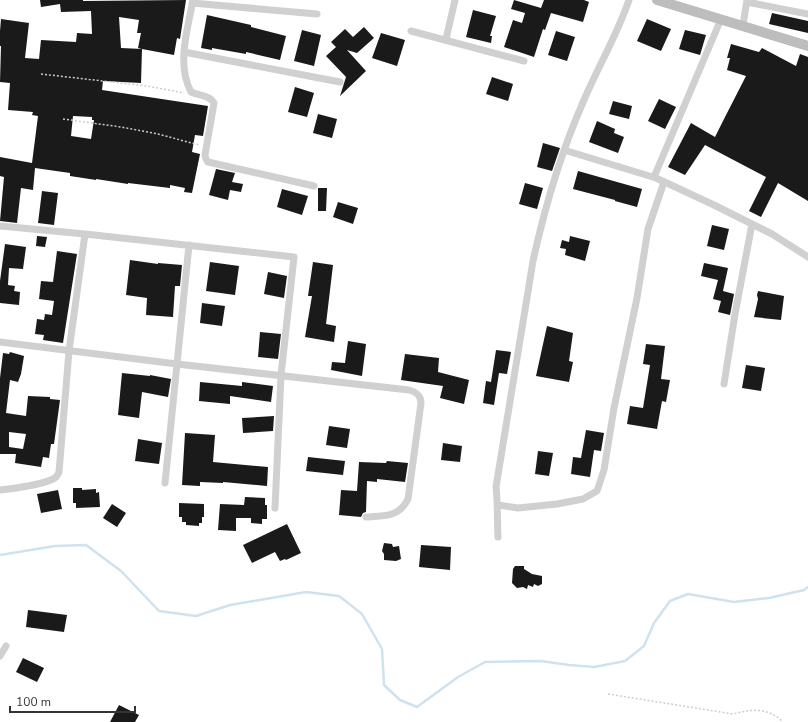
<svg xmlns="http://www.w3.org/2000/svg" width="808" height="722" font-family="'Nunito Sans',sans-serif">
	<rect width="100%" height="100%" fill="#fff"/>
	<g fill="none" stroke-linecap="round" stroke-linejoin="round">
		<!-- stream -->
		<path stroke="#cfe2ee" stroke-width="2.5" d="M0,555L55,546L86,545L121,571L159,611L196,616L230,605L306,592L339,596L362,614L382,649L384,685L400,700L417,707L458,677L485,662L541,661L569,665L594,667L625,661L644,646L654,623L670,601L688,594L734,602L769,598L804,590L808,587"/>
	</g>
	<!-- building -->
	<path fill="#1a1a1a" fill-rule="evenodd" d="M40,0H83V1L186,0L180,39L177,38L174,55L142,49L141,83L103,81L102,90L208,106L203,136L195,135L192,152L200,154L192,193L184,192L185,188L170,185V188L128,183V184L96,179V180L70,176V173L35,168L33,190L21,188L17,223L0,221L4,177L0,176V157L32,163L38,116L32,115L33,112L8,110L10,83L0,82L1,46H0V31L1,19L29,23L25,58L39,59L41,40L76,42L77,33L92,34L91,11L61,12L60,4L41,7ZM119,17L139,20L137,33H141L138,48L142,49L121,48ZM73,116L92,117V120H94L91,139L71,136Z
		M514,0L541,8L544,0H584L589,2L583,22L551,13L545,30L543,29L534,57L504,47L513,20L522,23L525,13L511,9Z
		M473,10L496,16L490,36H492L491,43L466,37Z
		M772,13L808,21V33L769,24Z
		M207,15L251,25V27L286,36L280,60L246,52V54L212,48V50L201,48Z
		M647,19L671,29L661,51L637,41Z
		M364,27L374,38L357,53L347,50L366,71L340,96L346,77L326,56L336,47L331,42L345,29L353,37Z
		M302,30L321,35L314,66L294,61Z
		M685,30L706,35L700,55L679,49Z
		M556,31L575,37L567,61L548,55Z
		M381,33L405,40L397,66L372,58Z
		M731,44L759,52L762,48L796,66L800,54L808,57V201L778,183L761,217L749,211L766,177L705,145L685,175L668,167L691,123L715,137L724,119L746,76L727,70L730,58H727Z
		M492,77L513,84L508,101L486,94Z
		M295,87L314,93L307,117L288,112Z
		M659,99L676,107L665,129L648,121Z
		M613,101L632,106L629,119L609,114Z
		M318,114L337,119L332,138L313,133Z
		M597,121L615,129L614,133L624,137L618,153L589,142Z
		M543,143L560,148L552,171L537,167Z
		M216,169L235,173L232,182L243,184L241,192L230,190L228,200L209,195Z
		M578,171L642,189L637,207L615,201V200L573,189Z
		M525,183L543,188L537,209L519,204Z
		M318,188H327L326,211H318Z
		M282,189L308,196L302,215L277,207Z
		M42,191L58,193L54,225L38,223Z
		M338,202L358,208L353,224L333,217Z
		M712,225L729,229L724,250L707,246Z
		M37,236L47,237L45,247L36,246Z
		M570,236L590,241L585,261L565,255L566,249L560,248L562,240L569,242Z
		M5,244L26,247L23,269L9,268L8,285L15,286L14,291L20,292L19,305L0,303V281Z
		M57,251L77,254L63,343L43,340L44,335L35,334L37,319L44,320L45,314L52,315L54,301L39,299L41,281L53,282Z
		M130,260L158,264V263L182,265L180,286H175L173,317L146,315L147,298L126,295Z
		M210,262L239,266L235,295L206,291Z
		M313,262L333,265L326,324L336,326L334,342L305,337L312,296H308Z
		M704,263L728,268L723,291L734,294L730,315L718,312L721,301L713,299L718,280L701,276Z
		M268,272L287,276L284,298L264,294Z
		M758,291L784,296L781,320L754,317L758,299L757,295Z
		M202,303L225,306L222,326L200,323Z
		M547,326L573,333L569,361L573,362L569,382L536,376Z
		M260,332L281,334L278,359L258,357Z
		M348,341L366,344L362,376L331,370L332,362L345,363Z
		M646,344L665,346L661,379L670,380L666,402L662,401L657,429L627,424L630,406L643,408L650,365L643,364Z
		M496,350L511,352L507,374L499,373L494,405L483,403L486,381L491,382Z
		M10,352L24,356L21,374L18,382L10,380L6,413L26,416L28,396L50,397V399L60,400L54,444H51L49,458L43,457L41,467L15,463L16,454H0V378L3,353L9,354ZM9,432L26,434L23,449L9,447Z
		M405,354L439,358L438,372L469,380L464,404L440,398L443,386L401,380Z
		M746,365L765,368L761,391L742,388Z
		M122,373L150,376V375L171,379L168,397L142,392L139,418L118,415Z
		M200,382L242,386V382L273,386L271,402L230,396V404L199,401Z
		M274,416L273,431L243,433L242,418Z
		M329,426L350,429L347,448L326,445Z
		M586,430L604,433L601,451L594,450L590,477L571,474L573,457L581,458Z
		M185,433L215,435L213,462L268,467L267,486L223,482V483L200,482V486L182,485Z
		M138,439L162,443L159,464L135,461Z
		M443,443L462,446L460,462L441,460Z
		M538,451L553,453L549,476L535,474Z
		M308,457L345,461L343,475L306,471Z
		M387,461L408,463L405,482L377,479V482L367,481L366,512L363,513L361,517L339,515L341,490L357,491L359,462L386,463Z
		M73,488H82V490L96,489V493L99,492L100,507L76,508V503H73Z
		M58,490L62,509L41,513L37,494Z
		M245,497L265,498V505H267V519H262V524L251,523V518H236V531L218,530L220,504L244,505Z
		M179,503L204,504V517H202V523H199V526L186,525V522H182V517H179Z
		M112,504L126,513L117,527L103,518Z
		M287,524L301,553L286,560L285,559L280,561L275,552L252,563L243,545Z
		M384,543L392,544L393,547L399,546L401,559L396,561L384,560V554L382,551Z
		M421,545L451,547L450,570L419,567Z
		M515,566H524V569L532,574L542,576V584L538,586L534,584L533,587L528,585L527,589L523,587L517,588L512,583L513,569Z
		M28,610L67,615L64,632L26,627Z
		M23,658L44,668L37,682L16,672Z
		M119,705L139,715L135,722H110Z"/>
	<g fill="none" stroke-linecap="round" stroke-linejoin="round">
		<!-- path -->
		<path stroke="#cdcdcd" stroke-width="1.5" stroke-dasharray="2 2" stroke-linecap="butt" d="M41,74L147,86L184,93
			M63,119L121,127L158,134L199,145
			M608,694L733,714C752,709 768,707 783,722"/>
		<!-- street -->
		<path stroke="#d0d0d0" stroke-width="7" d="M193,0C188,28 176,64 191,92C199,96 210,95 214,103L205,155L206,159L208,162L314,186
			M747,2L808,14
			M192,3L317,14
			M743,25L747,0
			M411,31L524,61
			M446,39L455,0
			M184,52L340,82
			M564,150L656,178L714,205L772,234L808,257
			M654,177L721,19
			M0,226L85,234L294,257L281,375L275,508
			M0,342L177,364L409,390C416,392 421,395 421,403L408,499C399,517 385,516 366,517
			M724,384L735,314L752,224
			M165,483L189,245
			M0,490C11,489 48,484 56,477C58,475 58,474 59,472L69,351L85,234
			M498,505L518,508L557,504L583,499L597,491L604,470L614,408L637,298L648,229L664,182
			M498,537C497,520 498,504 496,487L533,261C545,206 561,152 584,100C598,67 617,35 629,0
			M0,656L6,646"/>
		<!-- secondary -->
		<path stroke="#bdbdbd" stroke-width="10" d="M657,0L808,46"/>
	</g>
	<!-- scale -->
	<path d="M10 706v6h125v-6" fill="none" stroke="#333333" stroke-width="2"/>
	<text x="16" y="706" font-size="12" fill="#333333" stroke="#ffffff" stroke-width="3" paint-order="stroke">100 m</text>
</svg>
